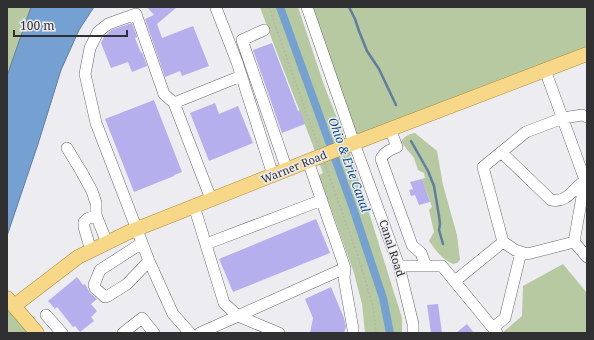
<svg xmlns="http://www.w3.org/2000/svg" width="594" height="340" font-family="'Noto Serif',serif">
	<rect width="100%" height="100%" fill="#edecf1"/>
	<!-- green -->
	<path fill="#b6c9a0" d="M7,7H31L7,76Z
		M260,7H298L324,85L349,149L402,318V333H365L362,304L354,273L319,175L323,173C303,117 280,63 260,7Z
		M307,7H587V54L354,143Z
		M415,133L437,151L443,185L457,235L460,260L457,263L453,264C440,258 437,251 429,241L434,232L429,210L432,207L422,179L425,178L424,173L418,170L414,158L401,142C404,136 409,134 415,133Z
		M563,264L587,293V333H502L522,316L523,286Z
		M7,298L37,333H7Z"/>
	<!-- water -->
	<path fill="#74a0d2" stroke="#607ea2" d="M31,7H94L79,30L61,70L38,144L7,236V76Z"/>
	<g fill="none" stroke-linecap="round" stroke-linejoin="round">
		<!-- stream -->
		<path stroke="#607ea2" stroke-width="2.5" d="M349,7L355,19L359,31L367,51L379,69L396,105
			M411,141L428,171L434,186L439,216L440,224L439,230L443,244"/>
		<!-- canal -->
		<path stroke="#74a0d2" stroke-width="8" d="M280,7L353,208L383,298L390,333"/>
	</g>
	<!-- building -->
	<path fill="#b6afed" d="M147,7H177L157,24L162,38L193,26L209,66L182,76L180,71L165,77L145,19L154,15Z
		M132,23L137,37L135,38L141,53L142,52L147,66L132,72L128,62L111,68L101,43L104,37L111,30Z
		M272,43L298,111L300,110L305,124L282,133L253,50Z
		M154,100L182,172L174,175V176L134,192L105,119Z
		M215,103L219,114L238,106L253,143L209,161L190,113Z
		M422,179L430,202L419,205L415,195L411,196L409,190L413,189L410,182Z
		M316,219L330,253L233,292L219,259Z
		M77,277L83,285L85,284L90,293L97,299L91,304L97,311L91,317L94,321L80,332L75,326L73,327L57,307L55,309L48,301Z
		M331,287L344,318L346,327L344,333H310L313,318L305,299Z
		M438,304L442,333H431L427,305Z
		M467,324L474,333H456Z"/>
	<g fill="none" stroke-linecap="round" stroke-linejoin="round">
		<defs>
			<path id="minor" d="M307,7L354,143L399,266L413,324V333
				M216,8L237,62L273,175
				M264,30L242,40L287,170
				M545,70L585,180L574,242
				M174,103L164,94L136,14L108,24L98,32L90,48L85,74L96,123L149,261L173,314L190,333
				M587,117L582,115L563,118L526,132L483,167L503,242L515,250L527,254L574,242L587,257
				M390,129L397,147C390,150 384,152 381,159L412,245L414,247L421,253L426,266
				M67,148L81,171L92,191L96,203V215L107,243
				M501,152L551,200C567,204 574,187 586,180
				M308,161L345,268L344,278L353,329V333
				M211,199L174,103L241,76
				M194,206L224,303L238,316L279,333
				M142,243L100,270L94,285L95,288L105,297L108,296L127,284L149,261
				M206,244L322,200
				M91,251L84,227V222L87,219L96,215
				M399,266H442L497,333
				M455,281L503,242
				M46,315L62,333
				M493,328L505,318L521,252
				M123,333L142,318L154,333
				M200,333L345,268"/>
			<path id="major" d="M7,298L37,333
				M14,306L78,257L129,232L354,143L587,54"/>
		</defs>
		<!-- minor casing -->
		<use href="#minor" stroke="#6a696d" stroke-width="12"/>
		<!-- major casing -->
		<use href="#major" stroke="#ad8c37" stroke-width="15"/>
		<!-- path -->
		<path stroke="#b4b3b7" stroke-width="1.5" stroke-dasharray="2 2" stroke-linecap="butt" d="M269,7L276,28
			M362,269L373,306L376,333"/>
		<!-- minor -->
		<use href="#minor" stroke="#fff" stroke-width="11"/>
		<!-- major -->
		<use href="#major" stroke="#f6d888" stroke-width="14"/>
		<!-- path-bridge -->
		<path stroke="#b4b3b7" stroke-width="1.5" stroke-dasharray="2 2" stroke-linecap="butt" d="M276,28L355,248L362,269"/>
	</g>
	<g text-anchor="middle" stroke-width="3" stroke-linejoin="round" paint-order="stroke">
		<!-- street labels -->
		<g font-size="11" fill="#303032" stroke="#edecf1">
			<text transform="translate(294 167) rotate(-22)" y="4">Warner Road</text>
			<text transform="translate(392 248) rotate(72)" y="4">Canal Road</text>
		</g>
		<!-- water labels -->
		<g font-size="12" font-style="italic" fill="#084b88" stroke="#edecf1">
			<text transform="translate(349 165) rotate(70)" y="4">Ohio &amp; Erie Canal</text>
		</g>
	</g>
	<!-- border -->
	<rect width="594" height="340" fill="none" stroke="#303032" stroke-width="16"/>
	<!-- scale -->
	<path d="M14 30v6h113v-6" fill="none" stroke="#303032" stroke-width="2"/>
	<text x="20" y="30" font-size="12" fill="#303032" stroke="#edecf1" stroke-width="3" paint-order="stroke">100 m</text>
</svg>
